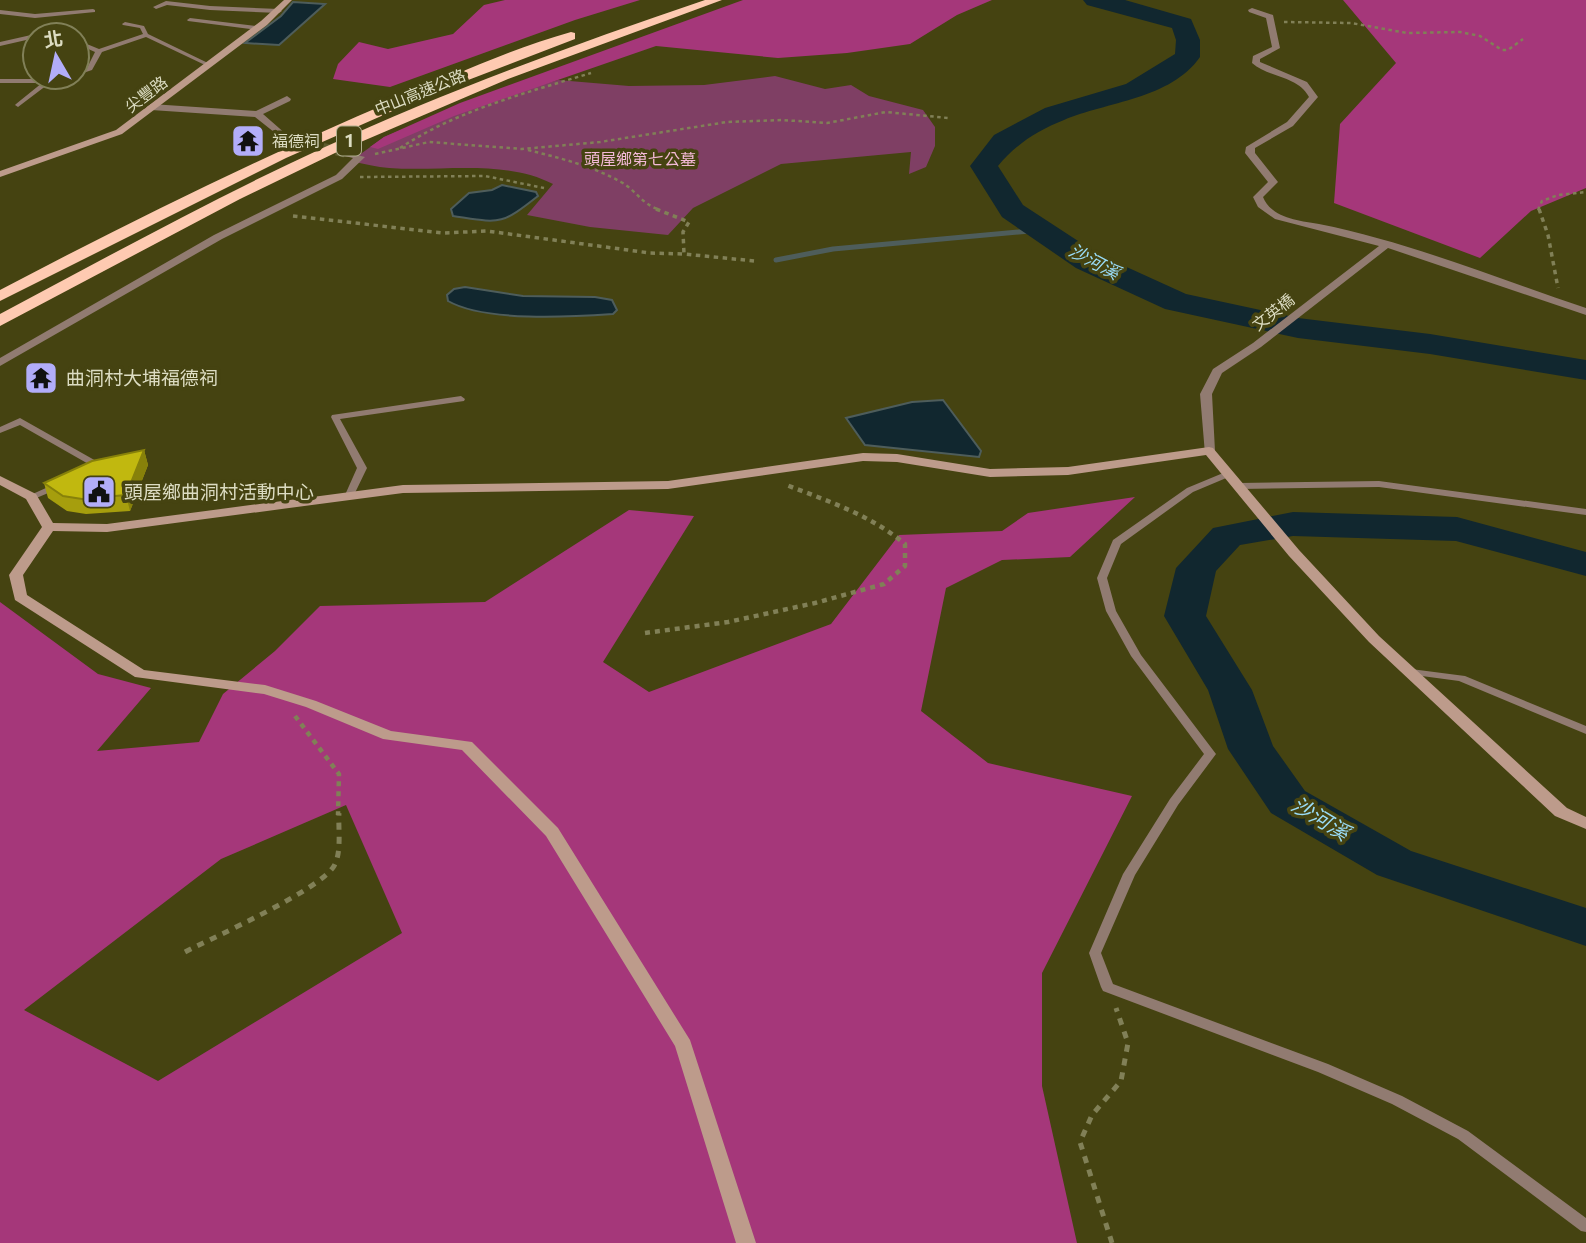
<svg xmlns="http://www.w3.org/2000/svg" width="1586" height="1243" font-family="Commissioner,'Noto Sans TC',sans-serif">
	<rect width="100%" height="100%" fill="#454311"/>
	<!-- green -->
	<path fill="#7f3f64" d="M775,76L825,89L851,85L869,96L923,110L935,127V146L926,167L909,174L911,152L781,164L693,208L668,235L590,227L527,215L553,184C504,159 442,172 389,168C377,167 364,164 351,161L384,137L438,115L558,80L629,86L704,85Z"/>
	<!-- forest -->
	<path fill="#a5377a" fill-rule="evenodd" d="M505,0H640L575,20L390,87L333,79L338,64L359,42L388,49L453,34L484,5Z
		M743,0H992L957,15L910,44L847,53L778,58L656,46L454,116L378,149L370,147L384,137L460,103Z
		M1343,0H1586V188L1531,211L1480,258L1334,203L1340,124L1396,63Z
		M1135,497L1070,557L1002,560L946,588L921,711L988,763L1132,796L1042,973V1086L1077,1243H0V602L98,674L151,688L97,751L199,742L223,694L275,651L320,606L485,602L629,510L694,516L603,662L649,692L831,624L899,535L1002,531L1028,513ZM346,805L402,933L158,1081L24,1010L221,859Z"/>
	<!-- water -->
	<path fill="#11272f" stroke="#4e5d5b" stroke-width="2" d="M293,2L325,4L279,45L245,43L281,16Z
		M502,185L536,192L538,196C500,226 500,223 453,216L451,209L469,193L492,190Z
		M465,287L523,296L595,297L612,300L617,310L613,314C570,317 485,322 448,301L447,295L454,289Z
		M943,400L981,451L979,457L865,445L846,418L912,402Z"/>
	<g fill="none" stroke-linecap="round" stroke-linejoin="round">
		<!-- stream -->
		<path stroke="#4e5d5b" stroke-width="5" d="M776,260L833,249L1041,230"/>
		<!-- river -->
		<path fill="#11272f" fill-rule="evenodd" d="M1083,0H1125L1191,19L1200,40V57C1171,99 1106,102 1064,120C1038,130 1015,145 998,166L1023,205L1098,254L1186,294L1298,318L1430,334L1586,360V380L1430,354L1298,338L1165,309L1076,268L1002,217L970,166L994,135L1045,108L1126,84L1175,54L1176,40L1172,28L1087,5Z
			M1293,512L1457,517L1586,552V576L1456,541L1293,536L1240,545L1216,571L1206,616L1252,690L1273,746L1305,791L1411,851L1586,908V946L1377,875L1271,813L1228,749L1208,690L1164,616L1176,568L1213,528Z"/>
		<!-- street-tunnel -->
		<path stroke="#5c5a2c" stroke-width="9" stroke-dasharray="9 4.5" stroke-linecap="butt" d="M284,137L348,154"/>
		<!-- path-far3 -->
		<path stroke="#818057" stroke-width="2.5" stroke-dasharray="3.5 3.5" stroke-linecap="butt" d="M1284,22L1351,23L1407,33L1460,32L1480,36L1502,50H1508L1523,39
			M400,148C458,110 526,93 591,73
			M528,150C560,158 592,166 621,182C637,191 640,203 660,210
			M375,154L429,142L522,149L600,142L727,122L782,120L827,123L886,112L948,118
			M360,177L485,176L544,188
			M1538,210L1542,201L1558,195L1586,192"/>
		<!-- path-far2 -->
		<path stroke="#818057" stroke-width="3.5" stroke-dasharray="4.5 4.5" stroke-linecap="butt" d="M656,209L689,222L683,232L684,254L755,261
			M1539,209L1548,235L1558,288
			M293,216L443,233L487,231L650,253L684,254"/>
		<!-- path-far1 -->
		<path stroke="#818057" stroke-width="4.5" stroke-dasharray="5 5" stroke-linecap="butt" d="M645,633L728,622L815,603L884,584L905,566V544C869,514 827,501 784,484
			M295,716L339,774L338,815"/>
		<!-- path -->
		<path stroke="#818057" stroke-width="5" stroke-dasharray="7 7" stroke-linecap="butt" d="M185,952C214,937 320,890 334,866C342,852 338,829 339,813
			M1112,1243L1080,1142L1092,1115L1121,1081L1128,1043L1116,1008"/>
		<!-- lane -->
		<path fill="#917b71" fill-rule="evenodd" d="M166,1L210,6L279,9L282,11L279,13L210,10L167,5L156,9L153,7Z
			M93,9L95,10V12L35,18L0,14V10L35,14Z
			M190,18L257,26L260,28L257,30L188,21L187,20Z
			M125,22L144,26L148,34L210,64L205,65L146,37L102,52L92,70L77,75V71L87,68L95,52L77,44V40L99,49L143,34L140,28L123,25L122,24Z
			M40,33L51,35H35V38L0,46V42Z
			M56,77H66L51,82L18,107L15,105L16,104L42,83H0V79H49Z
			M461,396L465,399L464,401L340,419L367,468L353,497H347L345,495L357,468L331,417L332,415Z
			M20,418L105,466L107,468L105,470H99L20,425L0,433V427Z
			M1228,471L1233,474L1231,476L1193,492L1121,544L1107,578L1116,611L1141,655L1216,754L1178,805L1135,875L1101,953L1113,984L1328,1064L1402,1096L1468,1131L1586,1218V1232L1581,1231L1458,1139L1392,1104L1318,1072L1103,991L1101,987L1089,953L1123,874L1170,799L1204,754L1131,656L1106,611L1097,578L1113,540L1187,488Z
			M1379,481L1586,509V515L1379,487L1239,489L1234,486L1239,483Z
			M57,483L62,486L60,488L34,499L31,500L26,497Z
			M1411,669L1465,676L1586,726V734L1459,681L1407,674L1406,672Z"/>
		<!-- street -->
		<path fill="#917b71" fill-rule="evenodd" d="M1252,8L1273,15L1280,48L1260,59V62L1307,82L1318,97L1293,126L1255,148V153L1278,182L1263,197C1271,218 1300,221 1319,224C1410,242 1498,279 1586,308V315L1388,248L1261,347L1222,373L1212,394L1215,451L1209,455L1205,454L1200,394L1213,369L1253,343L1379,246L1275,219L1258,207L1253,197L1268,182L1245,153L1246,147L1287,122L1309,97C1297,75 1269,78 1252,63L1253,56L1272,47L1266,18L1249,12L1248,10Z
			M287,96L291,99L290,101L263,114L287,135V139L284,140L255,117L151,110L147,107L151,104L256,111Z
			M345,152L365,157L342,179L222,239L0,366V358L214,235L336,175L353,158L345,156Z"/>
		<!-- secondary -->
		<path fill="#bd9b8b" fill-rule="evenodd" d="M284,0H292L267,25L122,134L0,177V171L116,130L261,21Z
			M1209,447L1213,448L1299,550L1379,636L1567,808L1586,817V829L1555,816L1369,642L1289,556L1206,455L1068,475L990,477L897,462L863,461L668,489L403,493L107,532L53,531L23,575L27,595L144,670L265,685L316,701L391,731L472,742L558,828L690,1040L756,1243H736L675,1046L546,836L462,750L383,739L306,707L264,694L135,677L15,600L9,575L42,527L26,499L0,485V476L36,494L53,523L107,524L403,485L668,481L863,453L897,454L990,469L1068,467Z"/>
		<!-- highway -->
		<path fill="#fecab1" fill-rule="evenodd" d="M705,0H722L508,79L335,153L240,199L0,326V314C107,257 214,198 325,147C448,90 576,44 705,0Z
			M571,32L575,33V39L429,95L286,158L0,301V290C129,222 259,158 393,101C450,77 510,49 571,32Z"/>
	</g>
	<!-- wall -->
	<path fill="#a69e0d" d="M144,450L148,465L130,511L86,514L67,511L48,498L44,483Z"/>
	<!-- shaded-wall -->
	<path fill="#87810a" d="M144,450L148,465L130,511L126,495Z"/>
	<!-- building -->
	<path fill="#c1b80f" stroke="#87810a" stroke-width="2" d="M144,450L126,495L82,499L63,496L44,483L92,461Z"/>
	<!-- icons -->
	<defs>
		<symbol id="temple-square" viewBox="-11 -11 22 22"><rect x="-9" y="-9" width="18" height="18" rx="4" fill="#b2adf9" stroke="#454311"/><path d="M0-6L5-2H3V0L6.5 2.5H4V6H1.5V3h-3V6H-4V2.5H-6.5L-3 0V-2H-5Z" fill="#111"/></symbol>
		<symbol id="civic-square" viewBox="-11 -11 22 22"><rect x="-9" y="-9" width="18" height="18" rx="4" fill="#b2adf9" stroke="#454311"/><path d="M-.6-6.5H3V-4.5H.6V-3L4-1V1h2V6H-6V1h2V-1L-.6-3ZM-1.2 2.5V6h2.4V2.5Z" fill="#111"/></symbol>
	</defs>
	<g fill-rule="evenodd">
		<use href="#temple-square" x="229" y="122" width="38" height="38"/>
		<use href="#temple-square" x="22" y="359" width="38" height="38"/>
		<use href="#civic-square" x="80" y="473" width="38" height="38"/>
	</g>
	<g text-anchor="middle" stroke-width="7" stroke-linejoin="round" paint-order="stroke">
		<!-- far-street labels -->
		<g font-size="16" fill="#dcdcc2" stroke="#454311">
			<text transform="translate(420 92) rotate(-22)" y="6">中山高速公路</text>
			<text transform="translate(146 94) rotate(-37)" y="6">尖豐路</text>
			<text transform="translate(1273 312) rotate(-38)" y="6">文英橋</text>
		</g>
		<!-- far-poi labels -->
		<g font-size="16" fill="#dcdcc2" stroke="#454311" text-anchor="start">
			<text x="272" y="147">福德祠</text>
		</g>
		<!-- far-park labels -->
		<g font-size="16" fill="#f3b9d7" stroke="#454311">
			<text x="640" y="165">頭屋鄉第七公墓</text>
		</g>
		<!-- shield labels -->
		<rect fill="#454311" stroke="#afae8d" stroke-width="2" x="337" y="126.5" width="24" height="29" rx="5"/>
		<g font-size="18" font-weight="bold" fill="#dcdcc2">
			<text x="349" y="147">1</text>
		</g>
		<!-- far-water labels -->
		<g font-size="18" font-style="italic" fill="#9adcf8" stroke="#454311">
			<text transform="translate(1094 262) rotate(28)" y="6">沙河溪</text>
		</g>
		<!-- poi labels -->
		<g font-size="19" fill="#dcdcc2" stroke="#454311" text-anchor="start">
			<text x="66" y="385">曲洞村大埔福德祠</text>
			<text x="124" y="499">頭屋鄉曲洞村活動中心</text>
		</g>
		<!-- water labels -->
		<g font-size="21" font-style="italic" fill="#9adcf8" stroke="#454311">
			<text transform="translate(1320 819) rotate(31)" y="7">沙河溪</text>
		</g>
	</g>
	<!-- north arrow -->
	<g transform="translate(56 56) rotate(351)"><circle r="33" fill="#454311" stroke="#818058" stroke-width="2"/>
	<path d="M0-5L12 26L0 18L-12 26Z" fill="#b2adf9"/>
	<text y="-10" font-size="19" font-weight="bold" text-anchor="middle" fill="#dcdcc2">北</text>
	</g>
</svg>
